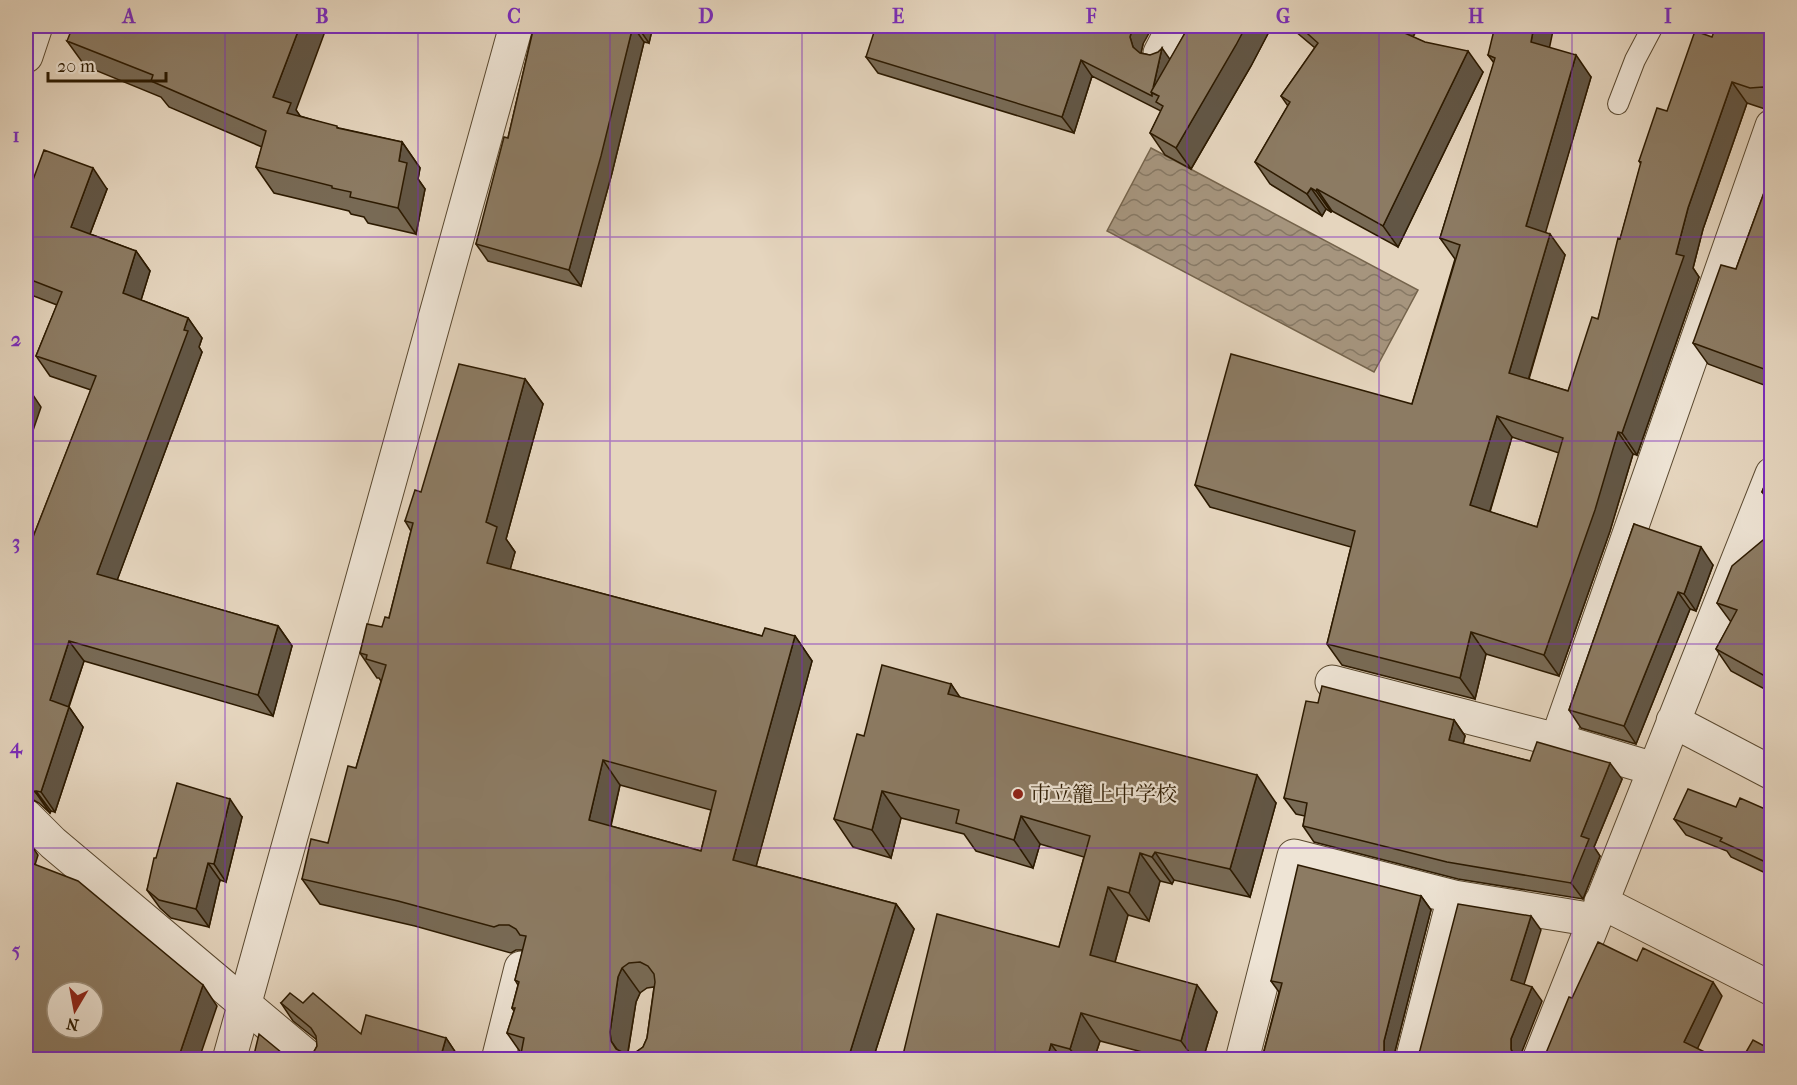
<svg xmlns="http://www.w3.org/2000/svg" width="1797" height="1085" font-family="'IM FELL French Canon','Noto Serif JP',serif">
	<defs>
		<pattern id="water-waves" width="16" height="10" patternUnits="userSpaceOnUse" patternTransform="scale(1.5)"><rect width="16" height="10" fill="#a6957e"/><path d="M0 5q4-4 8 0t8 0" fill="none" stroke="#877965"/></pattern>
	</defs>
	<rect width="100%" height="100%" fill="#e5d5be"/>
	<filter id="stains"><feTurbulence type="fractalNoise" baseFrequency=".00333" numOctaves="4"/><feColorMatrix values="0 0 0 0 .2 0 0 0 0 .09 0 0 0 0 .02 0 0 0 .5 -.17"/></filter>
	<radialGradient id="worn" r=".72"><stop offset=".6" stop-color="#630" stop-opacity="0"/><stop offset="1" stop-color="#630" stop-opacity=".3"/></radialGradient>
	<path fill="url(#water-waves)" stroke="#75644c" stroke-width="1.5" d="M1151,148L1418,290L1374,372L1107,231Z"/>
	<g fill="none" stroke-linecap="round" stroke-linejoin="round">
		<g stroke="#5a4930" stroke-width="22">
			<path id="service" d="M1618,104L1635,60L1653,26"/>
		</g>
		<g stroke="#5a4930" stroke-width="35">
			<path id="minor" d="M1160,53L1174,26
				M26,56L36,26
				M1332,682L1557,740L1654,769
				M1673,721L1772,773
				M1557,740L1772,126
				M26,816L53,843L311,1060
				M1601,902L1772,989
				M498,1060L521,968
				M1242,1060L1294,856L1454,897L1594,920
				M1412,1060L1454,897
				M1539,1060L1772,474"/>
		</g>
		<g stroke="#5a4930" stroke-width="35">
			<path id="tertiary" d="M229,1060L516,26"/>
		</g>
		<use href="#service" stroke="#eee4d5" stroke-width="20"/>
		<use href="#minor" stroke="#eee4d5" stroke-width="33"/>
		<use href="#tertiary" stroke="#eee4d5" stroke-width="33"/>
	</g>
	<path fill="#786a55" stroke="#2c1a01" stroke-width="1.5" fill-rule="evenodd" d="M534,26H653L649,43L644,42L612,173L581,286L488,261L476,244L508,138Z
		M1189,26H1272L1251,66L1191,169L1165,155L1150,133L1161,111L1092,76L1074,133L878,73L866,57L1143,44L1141,53L1170,60Z
		M1289,26H1419L1413,37L1483,72L1398,247L1332,211L1331,212L1326,209L1322,216L1270,184L1255,162L1288,106L1281,96L1315,48Z
		M1772,26V109H1765L1747,103L1703,229L1693,268L1699,277L1637,455L1633,454L1610,531L1559,676L1486,654L1475,699L1342,665L1327,644L1351,547L1210,507L1195,485L1412,404L1455,259L1440,238L1494,63L1488,55L1549,48L1591,77L1545,232L1565,255L1529,379L1568,391L1598,319L1641,164L1639,161L1712,37ZM1512,437L1559,453L1537,527L1490,512Z
		M67,41L296,110L300,116L339,128L402,142L420,168L418,179L425,189L416,234L368,223L364,217L351,214L349,211L274,193L256,167L262,147L169,107L161,97L85,66Z
		M1772,171V388L1708,364L1693,343L1736,269Z
		M107,189L90,234L136,251L150,271L141,300L188,318L202,338L199,347L202,352L117,580L278,626L292,646L273,716L84,661L69,707L83,727L55,812L51,811L50,813L39,803L30,798H26V555L91,390L50,376L36,356L57,305L26,293V199Z
		M525,379L543,404L506,539L515,552L510,569L762,636H795L812,661L756,866L896,904L914,929L873,1059H520L521,1053L507,1033L514,1011L512,1008L518,985L515,980L523,950H516L511,953L415,926L320,904L302,879L328,843L356,768L381,681L379,678H377L360,653L389,618L411,531L405,521L421,492ZM620,785L711,810L701,851L611,826ZM654,987L647,1038L643,1047L636,1052L628,1053L636,1002L640,993L647,988Z
		M1772,467V506L1762,492Z
		M1634,524L1713,565L1696,611L1690,609L1636,744L1581,728L1569,710Z
		M1772,528V693L1731,671L1716,649L1731,622L1717,603L1769,535Z
		M951,684L959,697L1276,803L1250,897L1174,880L1172,884L1160,881L1149,921L1128,915L1115,962L1217,1012L1203,1059H1169L1100,1041L1094,1059H902L1059,947L1084,857L1040,844L1033,868L976,851L964,834L901,818L891,858L853,847L834,819L864,736Z
		M1318,703L1454,720L1465,736L1463,744L1530,761L1622,779L1594,847L1600,856L1583,899L1458,879L1314,842L1303,826L1305,816L1296,814L1284,798Z
		M1736,807L1772,812V876L1731,857L1727,851L1686,835L1674,819Z
		M242,817L226,882L220,880L209,927L171,918L160,908L147,890L156,858Z
		M1421,896L1431,910L1394,1055V1059H1253L1263,1055L1279,992L1271,981Z
		M281,1003H303L361,1034L446,1038L458,1056L457,1059H306L312,1055L317,1046V1040L293,1021Z"/>
	<path fill="#625645" stroke="#2c1a01" stroke-width="1.5" d="M300,26H327L296,110L309,129L305,139L273,97Z
		M633,26L644,42L612,173L581,286L569,270Z
		M637,26H653L649,43Z
		M1133,26H1153L1143,44L1141,53L1145,64L1133,47L1130,37Z
		M1246,26H1272L1251,66L1191,169L1176,148Z
		M1392,26H1419L1406,49L1391,27Z
		M1534,26H1554L1546,64L1531,42Z
		M1162,48L1174,65L1159,96L1152,93Z
		M1468,51L1483,72L1398,247L1383,226Z
		M1576,55L1591,77L1541,248L1526,226Z
		M1081,60L1092,76L1074,133L1062,117Z
		M1732,82L1747,103L1703,229L1693,268L1699,277L1637,455L1622,433L1676,254L1688,208Z
		M402,142L420,168L418,179L425,189L416,234L398,208L399,161Z
		M93,168L107,189L85,247L71,227Z
		M1311,188L1326,209L1322,216L1307,194Z
		M1317,189L1332,211L1331,212L1316,191Z
		M1550,234L1565,255L1524,394L1509,373Z
		M136,251L150,271L137,313L123,293Z
		M188,318L202,338L199,347L202,352L112,594L97,574Z
		M525,379L543,404L506,539L515,552L505,588L487,563L486,522Z
		M27,386L41,407L26,451V391Z
		M1497,416L1512,437L1485,527L1470,505Z
		M1618,432L1633,454L1610,531L1559,676L1544,655Z
		M1701,547L1713,565L1696,611L1684,594Z
		M1678,592L1690,609L1636,744L1624,726Z
		M278,626L292,646L273,716L258,695Z
		M1471,632L1486,654L1475,699L1460,678Z
		M795,636L812,661L751,885L733,860Z
		M69,641L84,661L64,720L50,700Z
		M951,684L970,712L948,694Z
		M69,707L83,727L55,812L41,792Z
		M1454,720L1465,736L1460,756L1449,740Z
		M603,760L620,785L606,845L589,820Z
		M1610,763L1622,779L1594,847L1600,856L1583,899L1571,883L1581,836Z
		M1257,775L1276,803L1250,897L1230,869Z
		M36,791L51,811L50,813L36,793Z
		M882,791L901,818L891,858L872,830Z
		M230,799L242,817L226,882L214,864Z
		M1021,816L1040,844L1033,868L1014,840Z
		M26,837L38,855L31,878L26,869Z
		M1155,852L1174,880L1172,884L1152,857Z
		M1140,853L1160,881L1149,921L1129,893Z
		M208,863L220,880L209,927L196,909Z
		M1108,887L1128,915L1109,983L1090,955Z
		M1421,896L1431,910L1394,1055V1059H1389L1384,1051V1041Z
		M896,904L914,929L873,1059H848Z
		M1531,916L1541,930L1521,994L1511,980Z
		M622,968L640,993L636,1002L627,1057L624,1059L611,1041L610,1032L618,977Z
		M1713,982L1722,996L1694,1056L1684,1042Z
		M203,985L217,1006L199,1059H178Z
		M1197,985L1217,1012L1203,1059H1194L1181,1041Z
		M1532,987L1542,1001L1521,1054V1059H1516L1511,1049V1039Z
		M1081,1013L1100,1041L1094,1059H1078L1070,1049Z
		M446,1038L458,1056L457,1059H440Z
		M1051,1044L1062,1059H1047Z"/>
	<path fill="#8c7b63" stroke="#2c1a01" stroke-width="1.5" fill-rule="evenodd" d="M73,26H300L273,97L291,103L287,113L337,126V128L402,142L399,161L407,163L398,208L350,197L351,192L332,188V186L256,167L266,131L151,81L153,75L67,41Z
		M534,26H633L601,156L569,270L476,244L504,137L508,138Z
		M876,26H1133L1130,37L1133,47L1140,53L1150,55L1158,52L1162,48L1153,88L1151,92L1152,94V96L1081,60L1062,117L866,57Z
		M1189,26H1246L1236,45L1176,148L1150,133L1163,106L1156,102L1159,96L1151,92Z
		M1299,26H1392L1391,27L1425,42L1468,51L1383,226L1317,189L1316,191L1311,188L1307,194L1255,162L1290,102L1281,96L1318,43Z
		M1495,26H1534L1531,42L1576,55L1526,226L1550,234L1509,373L1568,391L1592,317L1598,319L1618,238L1620,239L1641,162L1639,161L1657,108L1667,111L1695,31L1712,37L1716,26H1772V93L1763,87L1750,88L1732,82L1688,208L1676,254L1684,256L1622,433L1618,432L1595,510L1544,655L1471,632L1460,678L1327,644L1355,531L1195,485L1231,354L1412,404L1460,245L1440,238L1495,58L1488,55ZM1497,416L1563,438L1537,527L1470,505Z
		M44,150L93,168L71,227L136,251L123,293L188,318L184,330L188,331L97,574L278,626L258,695L69,641L50,700L69,707L41,792L36,791V793L26,783V555L96,376L36,356L62,292L26,278V199Z
		M1772,171V372L1693,343L1721,265L1736,269Z
		M459,364L525,379L486,522L497,527L487,563L762,636L765,628L795,636L733,860L896,904L848,1059H520L524,1038L507,1033L515,1008H512L519,982L515,980L526,936L520,935L516,929L509,925H499L494,927L398,901L302,879L311,839L328,843L348,766L356,768L386,665L366,659L367,655L360,653L367,624L382,627L385,617L389,618L413,523L405,521L415,490L421,492ZM603,760L716,791L701,851L589,820ZM640,962L648,966L654,974L655,982L647,1038L643,1047L636,1052L626,1054L616,1049L611,1041L610,1032L618,977L622,968L629,963Z
		M1772,467V496L1762,492Z
		M1634,524L1701,547L1684,594L1678,592L1624,726L1569,710Z
		M1772,528V680L1716,649L1737,610L1717,603L1732,566L1769,535Z
		M882,665L951,684L948,694L1257,775L1230,869L1155,852L1152,857L1140,853L1129,893L1108,887L1090,955L1197,985L1181,1041L1081,1013L1070,1049L1051,1044L1047,1059H902L937,914L1059,947L1090,836L1021,816L1014,840L956,823L959,810L882,791L872,830L834,819L857,734L864,736Z
		M1322,686L1454,720L1449,740L1530,761L1537,742L1610,763L1581,836L1589,839L1571,883L1447,862L1303,826L1307,803L1284,798L1306,701L1318,703Z
		M177,783L230,799L214,864L208,863L196,909L159,900L147,890L154,858H156Z
		M1688,789L1736,807L1740,798L1772,812V865L1720,841L1722,838L1674,819Z
		M26,861L78,881L203,985L178,1059H161L158,1058V1059H26ZM57,992H93V1028H57Z
		M1298,865L1421,896L1384,1041V1051L1389,1059H1253L1254,1053L1263,1055L1282,983L1271,981Z
		M1458,904L1531,916L1511,980L1532,987L1511,1039V1049L1514,1057L1517,1059H1414L1416,1058L1420,1050Z
		M1598,942L1637,961L1643,948L1713,982L1684,1042L1719,1059H1542L1546,1053L1569,997L1572,998Z
		M290,993L303,1003L313,993L361,1034L366,1015L446,1038L440,1059H306L312,1055L317,1046L316,1036L311,1028L281,1003Z
		M259,1034L287,1057L293,1059H253Z
		M1772,1035V1059H1742L1753,1040L1766,1047Z"/>
	<path fill="none" stroke="#7b2cbf" stroke-width="1.5" stroke-opacity="0.55" d="M225,26V1060M418,26V1060M610,26V1060M802,26V1060M995,26V1060M1187,26V1060M1379,26V1060M1572,26V1060M26,237H1772M26,441H1772M26,644H1772M26,848H1772"/>
	<circle fill="#8f2418" stroke="#eee4d5" stroke-width="2" cx="1018" cy="794" r="6"/>
	<g text-anchor="middle" stroke-width="4.5" stroke-linejoin="round" paint-order="stroke">
		<g font-size="21" fill="#2c1a01" stroke="#eee4d5" text-anchor="start">
			<text x="1030" y="801">市立籠上中学校</text>
		</g>
	</g>
	<rect width="1797" height="1085" fill="none" stroke="#e5d5be" stroke-width="66"/>
	<g transform="translate(75 1010) rotate(190)"><circle r="28" fill="#eee4d5" stroke="#a09380" stroke-width="1.5"/>
	<path d="M0-4.5L10 22L0 15L-10 22Z" fill="#8f2418"/>
	<text y="-9" font-size="16" font-weight="bold" text-anchor="middle" fill="#2c1a01">N</text>
	</g>
	<path d="M48 72v9h118v-9" fill="none" stroke="#2c1a01" stroke-width="3"/>
	<text x="57" y="72" font-size="18" fill="#2c1a01" stroke="#eee4d5" stroke-width="4.5" paint-order="stroke">20 m</text>
	<rect x="33" y="33" width="1731" height="1019" fill="none" stroke="#7b2cbf" stroke-width="2"/>
	<g font-size="20" text-anchor="middle" font-weight="bold" fill="#7b2cbf">
		<text x="129" y="23">A</text>
		<text x="322" y="23">B</text>
		<text x="514" y="23">C</text>
		<text x="706" y="23">D</text>
		<text x="898" y="23">E</text>
		<text x="1091" y="23">F</text>
		<text x="1283" y="23">G</text>
		<text x="1476" y="23">H</text>
		<text x="1668" y="23">I</text>
		<text x="16" y="142">1</text>
		<text x="16" y="346">2</text>
		<text x="16" y="549">3</text>
		<text x="16" y="753">4</text>
		<text x="16" y="957">5</text>
	</g>
	<rect width="100%" height="100%" filter="url(#stains)"/>
	<rect width="100%" height="100%" fill="url(#worn)"/>
</svg>
